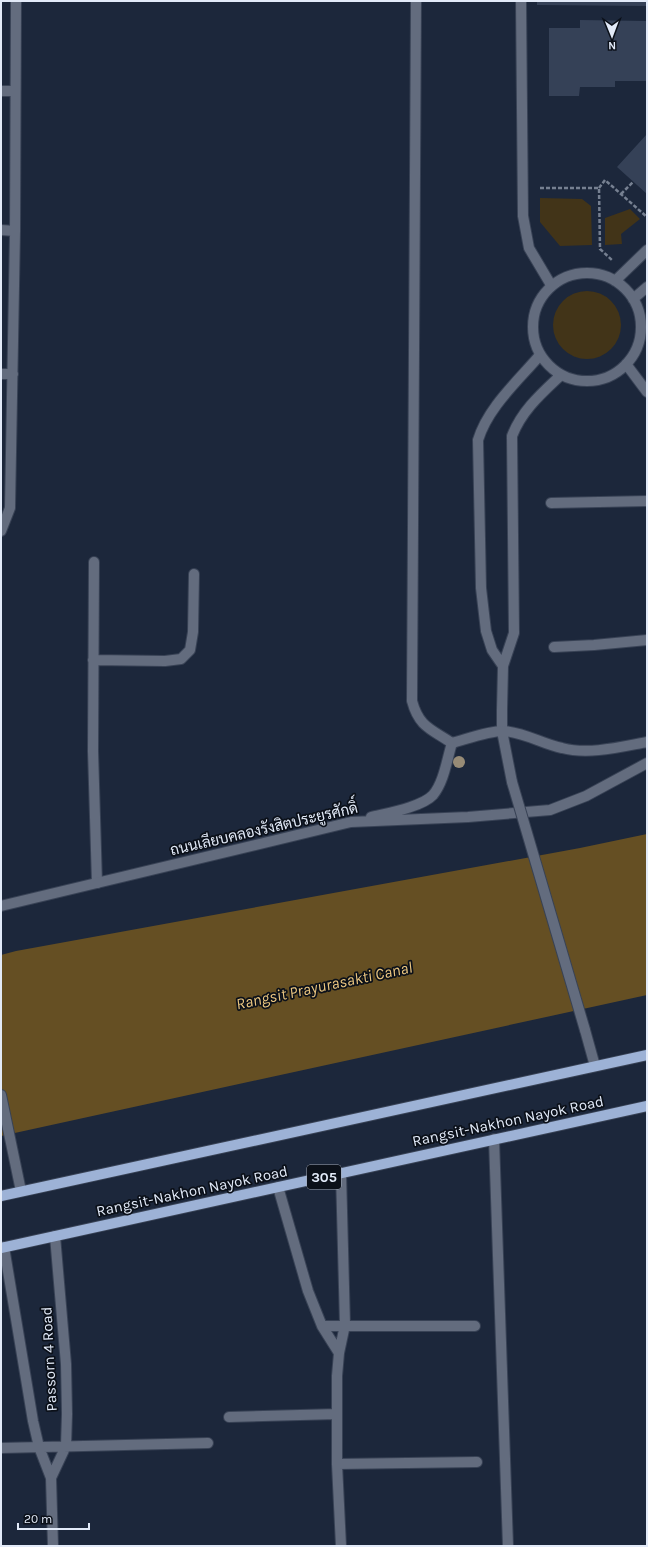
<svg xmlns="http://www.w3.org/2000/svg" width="648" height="1547" font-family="Karla,Sarabun,sans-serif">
	<rect width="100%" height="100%" fill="#1c273b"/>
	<path fill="#423418" d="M540,198L582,199L591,206L592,245L560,246L540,222Z
		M630,209L640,219L621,234L622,244L605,245V218Z
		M553 325a34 34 0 1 1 68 0a34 34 0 1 1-68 0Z"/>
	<path fill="#654f23" d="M647,834V995L1,1136V955L16,951L580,848Z"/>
	<path fill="#354157" d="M537,1H647V6L537,5Z
		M580,20L647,21V81H615V87H580L579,96H549V28H580Z
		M647,134V194L617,167Z"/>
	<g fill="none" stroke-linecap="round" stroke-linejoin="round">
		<g stroke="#384255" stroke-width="12">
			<path id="service" d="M94,562L93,751L97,883
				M93,660L165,661L181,659L190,650L193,632L194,574"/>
		</g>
		<g stroke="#384255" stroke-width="12">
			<path id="minor" d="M416,1L412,701C419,727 431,729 452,743
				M521,1L523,216L529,248L551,285
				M1,91H14
				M1,230L15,231
				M533 327a54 54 0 1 1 108 0a54 54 0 1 1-108 0Z
				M615,281L647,250
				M633,299L647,287
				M626,364L647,392
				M1,374H13
				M551,503L647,501
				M1,531L10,508L15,231L16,1
				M554,647L594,645L647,640
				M503,666L492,650L486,631L481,588L478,440C488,407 518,381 540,355
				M512,782L502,731V710L503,666L514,633L512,436C522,410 542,393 561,375
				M585,1030L595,1066
				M1,1095L21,1191
				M494,1139L508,1546
				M278,1187L308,1291L322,1326L339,1353
				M4,1247L33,1421L39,1447L51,1478L53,1546
				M322,1326H475
				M229,1417L337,1414
				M1,1448L208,1443
				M337,1464L477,1462
				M51,1478L66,1446L67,1414L66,1364L55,1236
				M341,1546L337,1464V1376L339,1353L345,1325L341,1173"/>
		</g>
		<g stroke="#384255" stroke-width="12">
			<path id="tertiary" d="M371,817C387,813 422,807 433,795C444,782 447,759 452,743C467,739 488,731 503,731C524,732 542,744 562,748C589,755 620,747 647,742
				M1,906L351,822L468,817L550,810L586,796L647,763"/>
		</g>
		<g stroke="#384255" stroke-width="12">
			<path id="primary" d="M1,1196L647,1055
				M1,1248L647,1106"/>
		</g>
		<path stroke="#768091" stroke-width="2.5" stroke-dasharray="4 2" stroke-linecap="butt" d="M540,188H599L600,249L612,260
			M599,188L605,180L647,217
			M621,194L633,182"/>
		<use href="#service" stroke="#636c7e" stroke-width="10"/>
		<use href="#minor" stroke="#636c7e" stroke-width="10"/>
		<use href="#tertiary" stroke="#636c7e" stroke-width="10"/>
		<use href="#primary" stroke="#9db2d6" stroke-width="10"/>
		<g stroke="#384255" stroke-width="12" stroke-linecap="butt">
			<path id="minor-bridge" d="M512,782L585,1030"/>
		</g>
		<use href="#minor-bridge" stroke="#636c7e" stroke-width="10"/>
	</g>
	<circle fill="#978b76" cx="459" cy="762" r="6"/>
	<g text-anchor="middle" stroke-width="3.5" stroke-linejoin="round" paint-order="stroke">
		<rect fill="#0b1019" stroke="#a2a9b5" stroke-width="1" x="307" y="1165" width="34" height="24" rx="3"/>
		<g font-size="14" font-weight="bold" fill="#e2eaf8">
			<text x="324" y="1182">305</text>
		</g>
		<g font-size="15" fill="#e2eaf8" stroke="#0b1019">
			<text transform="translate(264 829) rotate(-13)" y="5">ถนนเลียบคลองรังสิตประยูรศักดิ์</text>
			<text transform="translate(508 1121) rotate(-12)" y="5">Rangsit-Nakhon Nayok Road</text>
			<text transform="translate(192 1191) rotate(-12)" y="5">Rangsit-Nakhon Nayok Road</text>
			<text transform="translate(49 1359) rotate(-93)" y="5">Passorn 4 Road</text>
		</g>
		<g font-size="16" font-style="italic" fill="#ecc781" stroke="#0b1019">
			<text transform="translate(324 985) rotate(-12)" y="6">Rangsit Prayurasakti Canal</text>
		</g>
	</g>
	<rect width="648" height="1547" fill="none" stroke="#e2eaf8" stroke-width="4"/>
	<g transform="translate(612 36) rotate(179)" stroke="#0b1019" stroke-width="3" paint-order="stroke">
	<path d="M0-3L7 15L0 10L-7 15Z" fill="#e2eaf8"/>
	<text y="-6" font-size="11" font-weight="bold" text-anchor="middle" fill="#e2eaf8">N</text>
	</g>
	<path d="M18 1523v6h71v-6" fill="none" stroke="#e2eaf8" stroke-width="2"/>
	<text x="24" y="1523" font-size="12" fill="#e2eaf8" stroke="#0b1019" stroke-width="3" paint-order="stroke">20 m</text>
</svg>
